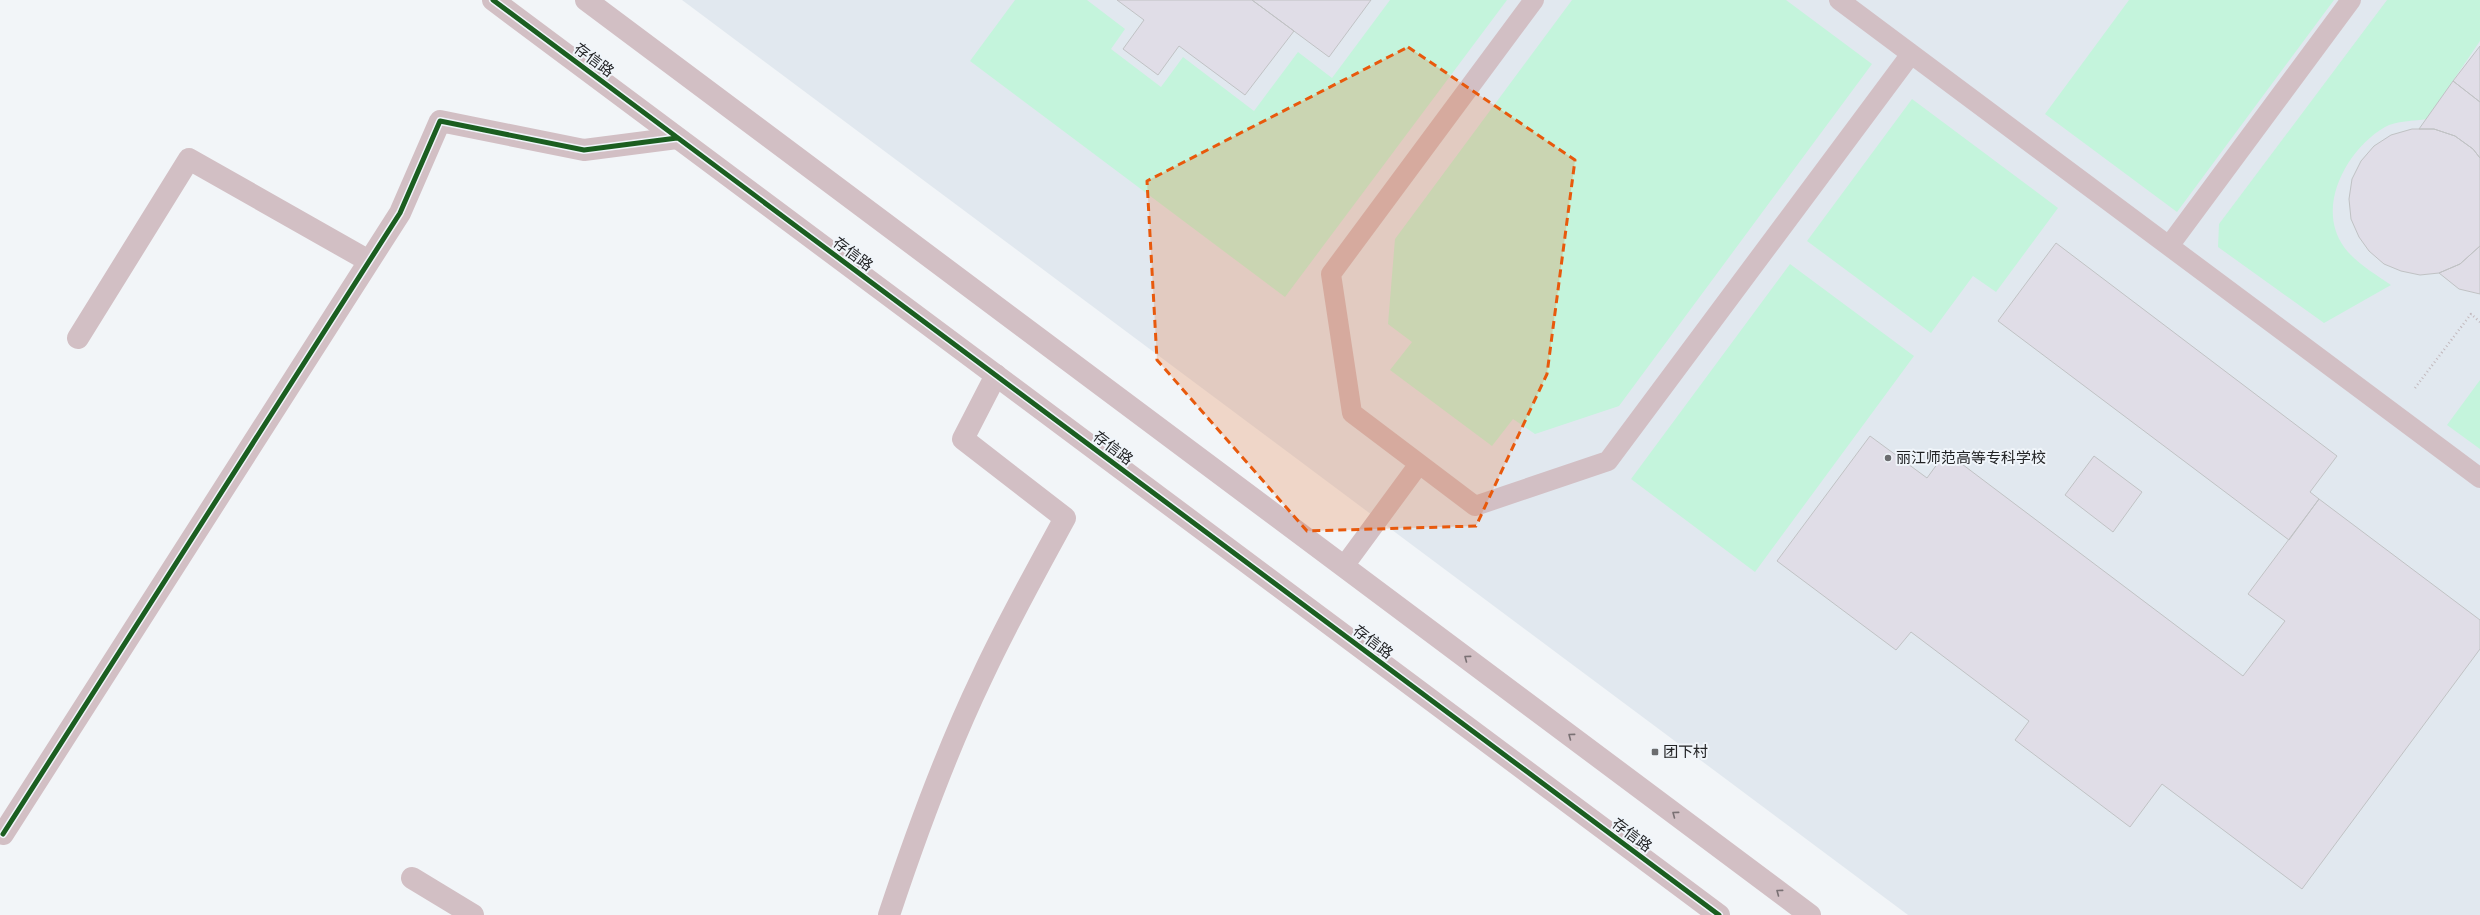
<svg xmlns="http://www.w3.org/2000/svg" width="2480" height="915" font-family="'PT Sans Narrow','Noto Sans SC',sans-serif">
	<rect width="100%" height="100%" fill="#f2f5f8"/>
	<path fill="#e1e8ef" d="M682,0H2480V915H1908Z"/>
	<path fill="#c4f4dc" d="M1015,0H1087L1125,29L1111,49L1161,87L1183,57L1254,111L1298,52L1332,78L1390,0H1507L1285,297L970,61Z
		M1572,0H1786L1872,64L1619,406L1535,434L1513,419L1492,446L1390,370L1412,342L1388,324L1395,239Z
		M2129,0H2334L2177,212L2045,114Z
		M2387,0H2480V41L2427,119C2415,121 2395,121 2385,127C2347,149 2315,207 2344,247C2356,263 2375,274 2391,285L2324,323L2218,247L2219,224Z
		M1912,99L2058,208L1996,292L1973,276L1931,333L1807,241Z
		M1790,264L1914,356L1755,572L1631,479Z
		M2480,380V449L2447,425Z"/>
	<path fill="#e0dde7" stroke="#c0c2c4" d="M1117,0H1252L1294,31L1245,95L1179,46L1158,75L1123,49L1144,20Z
		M1252,0H1371L1329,57Z
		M2480,46V102L2453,81Z
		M2453,81L2480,102V158L2473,149L2455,136L2434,129H2419Z
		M2412,129H2434L2455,136L2473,149L2480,158V246L2460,264L2439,273L2420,275L2401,271L2384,264L2369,251L2359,237L2351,219L2349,199L2352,179L2361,161L2374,146L2391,135Z
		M2056,243L2337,456L2310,492L2319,499L2289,540L1998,321Z
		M2480,246V294L2459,289L2439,273L2460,264Z
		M1870,436L1927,478L1946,452L2243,676L2285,621L2248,594L2319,499L2480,620V649L2302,889L2162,784L2130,827L2015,740L2029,721L1911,632L1896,650L1777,561Z
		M2094,456L2142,492L2113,532L2065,495Z"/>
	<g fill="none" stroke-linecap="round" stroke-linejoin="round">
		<path stroke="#c2b8bc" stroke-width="2.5" stroke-dasharray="1 3" stroke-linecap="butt" d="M2415,388L2471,314L2480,322"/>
		<path stroke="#d2bfc4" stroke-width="20" d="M1534,0L1331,274L1352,413L1475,506L1608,461L1911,54
			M1839,0L2480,478
			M2169,246L2351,0
			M1344,566L1419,464"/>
		<path stroke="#d2bfc4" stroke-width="22" d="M78,338L189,159L369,261
			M3,834L400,213L440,121L584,150L677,138
			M412,878L473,915
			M889,915C916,834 945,754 982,677C1007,623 1036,571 1065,518L963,439L996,375"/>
		<path stroke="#d2bfc4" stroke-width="22" d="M493,0L1719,915
			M586,0L1810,915"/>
		<g stroke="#f0f5fa" stroke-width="8">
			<path id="cycleway" d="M493,0L1719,915
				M3,834L400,213L440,121L584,150L677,138"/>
		</g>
		<use href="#cycleway" stroke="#1b5e20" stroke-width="5"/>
	</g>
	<defs><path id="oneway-chevron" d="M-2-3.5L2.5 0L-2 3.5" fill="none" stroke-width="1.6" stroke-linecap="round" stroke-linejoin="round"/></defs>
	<g stroke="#7a7174">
		<use href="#oneway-chevron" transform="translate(1467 658) rotate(-143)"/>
		<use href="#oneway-chevron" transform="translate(1571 736) rotate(-143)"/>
		<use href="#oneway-chevron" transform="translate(1675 814) rotate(-143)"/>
		<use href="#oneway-chevron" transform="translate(1779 892) rotate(-143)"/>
	</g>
	<path fill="#e8590c" fill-opacity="0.2" stroke="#e8590c" stroke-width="3" stroke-dasharray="8 5" stroke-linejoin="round" d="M1408,47L1575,160L1547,374L1476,526L1307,531L1157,360L1147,181Z"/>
	<g fill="#6b6c6f" stroke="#f0f5fa" stroke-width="1.5">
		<circle cx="1888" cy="458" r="4"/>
		<rect x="1651" y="748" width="8" height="8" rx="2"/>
	</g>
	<g text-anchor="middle" stroke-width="4" stroke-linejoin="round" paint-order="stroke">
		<g font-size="15" fill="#222325" stroke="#f0f5fa">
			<text transform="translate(594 60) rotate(37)" y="5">存信路</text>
			<text transform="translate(853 254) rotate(37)" y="5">存信路</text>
			<text transform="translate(1113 448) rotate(37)" y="5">存信路</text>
			<text transform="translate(1373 642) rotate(37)" y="5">存信路</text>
			<text transform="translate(1632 835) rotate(37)" y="5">存信路</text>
		</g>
		<g font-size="15" fill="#222325" stroke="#f0f5fa" text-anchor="start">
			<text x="1896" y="463">丽江师范高等专科学校</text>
			<text x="1663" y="757">团下村</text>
		</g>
	</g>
</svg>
